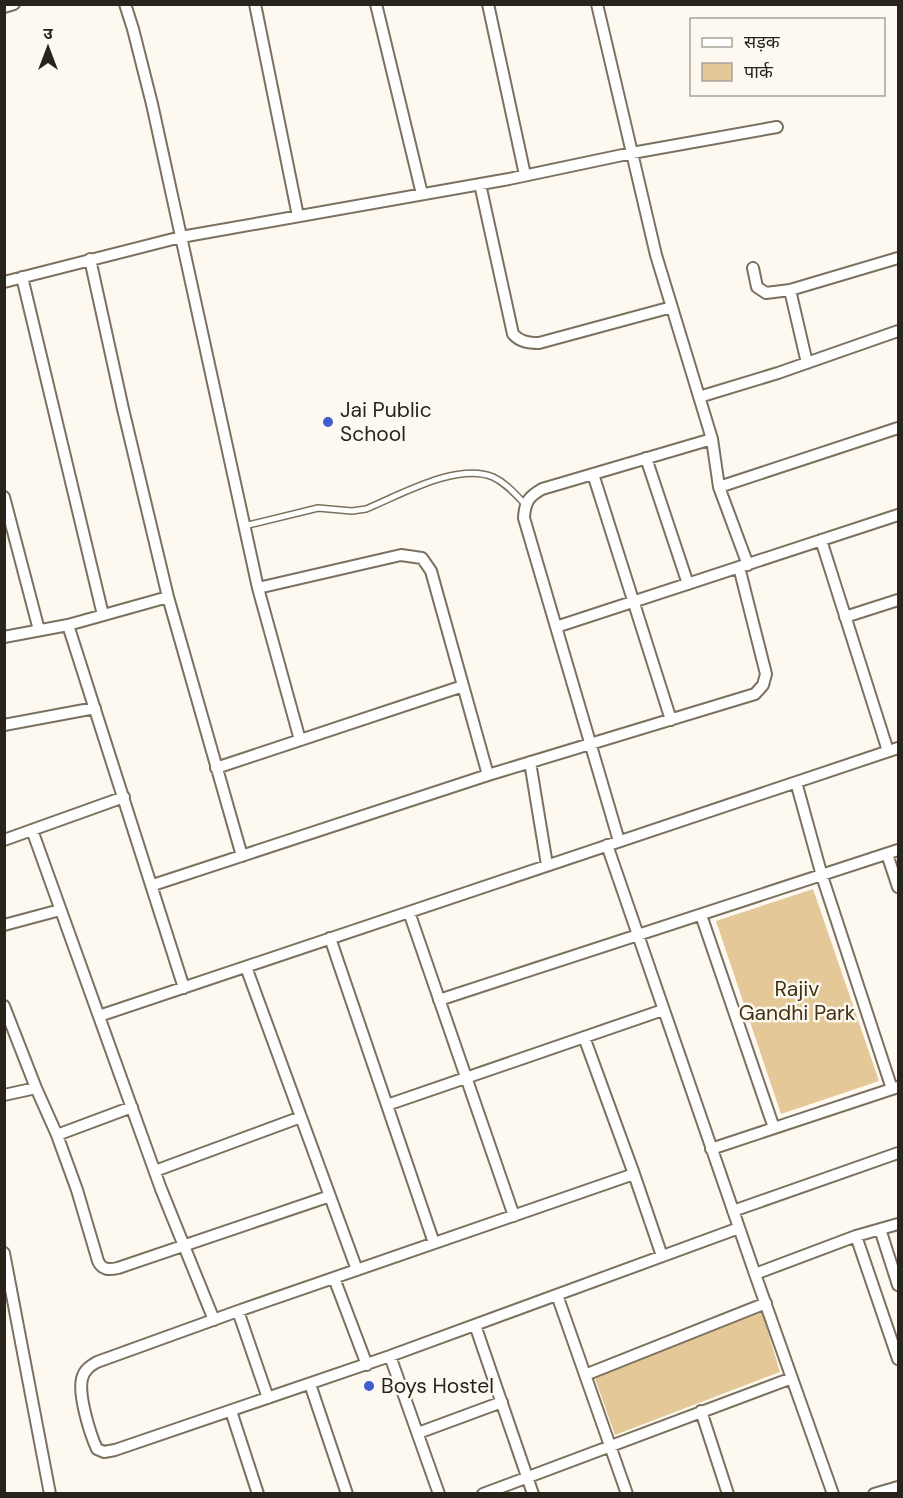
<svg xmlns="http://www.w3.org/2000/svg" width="903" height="1498" font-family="'DM Sans','Noto Sans Devanagari',sans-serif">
	<rect width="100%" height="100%" fill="#fdf8f0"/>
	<path fill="#e5c897" d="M813,889L879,1081L781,1114L716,921Z
		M762,1312L780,1372L615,1435L594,1376Z"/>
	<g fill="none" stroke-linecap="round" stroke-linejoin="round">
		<g stroke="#7b715f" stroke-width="8">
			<path id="lane" d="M244,526L318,508L352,511L366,509C400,495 457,462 493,477C506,483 515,494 525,504"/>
		</g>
		<g stroke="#7b715f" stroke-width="14">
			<path id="street" d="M125,4L133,29L152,104L258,588L300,740
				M255,4L298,216
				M376,4L422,194
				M488,4L525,175
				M597,4L656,255L712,439L719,487L748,565
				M4,7L14,4
				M480,184L513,334C520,342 529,343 539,343L672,307
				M90,259L123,409L168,597L242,856
				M753,268L757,287L766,293L790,290L898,258
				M22,277L103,615
				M4,282L181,237L509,179L632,153L777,127
				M790,290L807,363
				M699,397L778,373L898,331
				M646,458L688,584
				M593,474L671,720
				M719,487L898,428
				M4,497L39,630
				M821,540L888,751
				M258,588L401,555L422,558L431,571L488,775
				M845,617L898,600
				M68,625L184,988
				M556,627L898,515
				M4,637L68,625L168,597
				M4,725L95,708
				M530,762L547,865
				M216,768L463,686
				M796,782L822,876L892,1089
				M32,830L161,1189L214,1320
				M4,840L124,797
				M619,841L524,518C525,502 528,497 542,489L712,439
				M607,845L755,1274L856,1236L898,1224
				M887,854L898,887
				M153,885L488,775L755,694L763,685L766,674L739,567
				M409,912L514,1216
				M701,915L774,1128
				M4,925L60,910
				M330,938L434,1243
				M246,967L357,1270
				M439,1000L898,850
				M4,1006L36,1088L57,1135L77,1190L98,1261C102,1270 109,1270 118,1268L330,1196
				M99,1016L898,748
				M584,1037L634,1174L662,1256
				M4,1095L36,1088
				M387,1105L663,1010
				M57,1135L132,1107
				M711,1149L898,1087
				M155,1171L301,1117
				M634,1174L238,1311L97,1362C90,1366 84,1370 82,1379C78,1395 90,1434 97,1449L104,1452L115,1450L390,1356L739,1228
				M733,1211L898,1153
				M880,1229L898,1285
				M856,1236L898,1359
				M4,1253L50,1494
				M755,1274L833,1494
				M334,1278L367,1365
				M557,1295L627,1494
				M238,1311L268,1398
				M475,1325L533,1494
				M390,1356L439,1494
				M585,1375L766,1303
				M310,1384L347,1494
				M231,1411L258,1494
				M701,1411L728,1494
				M418,1433L502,1402
				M483,1494L792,1378
				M874,1494L898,1487"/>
		</g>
		<use href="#lane" stroke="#fff" stroke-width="5"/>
		<use href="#street" stroke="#fff" stroke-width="10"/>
	</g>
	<g fill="#3e5dcf" stroke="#fdf8f0" stroke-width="2">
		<circle cx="328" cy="422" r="6"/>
		<circle cx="369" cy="1386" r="6"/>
	</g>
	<g text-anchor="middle" stroke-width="5" stroke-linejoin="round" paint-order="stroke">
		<g font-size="21" fill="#28241c" stroke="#fdf8f0" text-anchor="start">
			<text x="340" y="417">Jai Public<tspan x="340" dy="24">School</tspan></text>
			<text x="381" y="1393">Boys Hostel</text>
		</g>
		<g font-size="21" fill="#413112" stroke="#fdf8f0">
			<text x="797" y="996">Rajiv<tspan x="797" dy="24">Gandhi Park</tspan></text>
		</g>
	</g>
	<rect width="903" height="1498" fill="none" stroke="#28241c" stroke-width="12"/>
	<rect x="690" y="18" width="195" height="78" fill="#fdf8f0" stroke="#a8a39b" stroke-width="1.5"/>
	<rect x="702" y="38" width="30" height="9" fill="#ffffff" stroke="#a8a39b" stroke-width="1.5"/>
	<text x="744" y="48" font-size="18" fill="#28241c">सड़क</text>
	<rect x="702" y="63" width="30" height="18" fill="#e5c897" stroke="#a8a39b" stroke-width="1.5"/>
	<text x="744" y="78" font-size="18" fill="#28241c">पार्क</text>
	<g transform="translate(48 48)" stroke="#fdf8f0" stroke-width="4.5" paint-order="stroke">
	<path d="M0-4.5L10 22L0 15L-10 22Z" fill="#28241c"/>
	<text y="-9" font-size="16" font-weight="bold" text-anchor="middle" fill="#28241c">उ</text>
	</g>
</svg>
